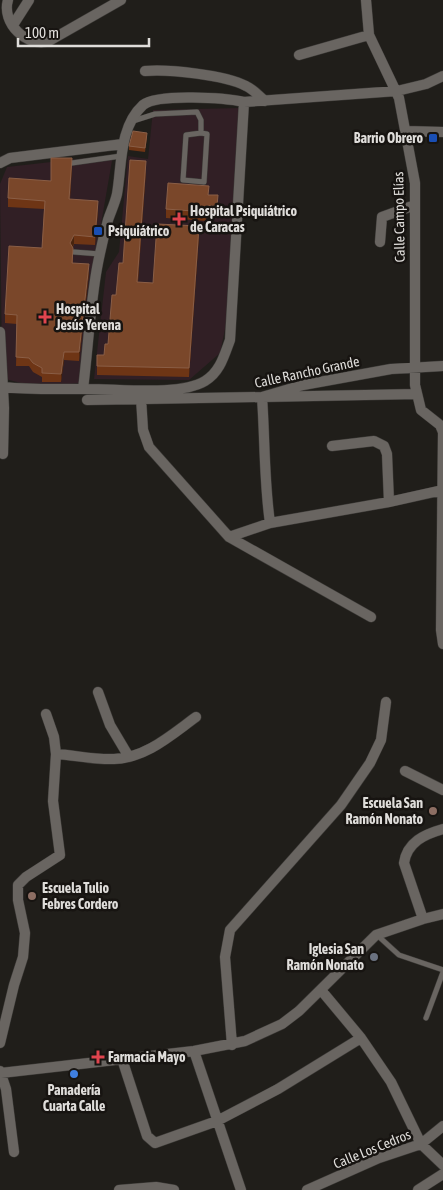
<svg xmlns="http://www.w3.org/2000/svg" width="443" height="1190" font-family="'Asap Condensed',sans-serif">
	<rect width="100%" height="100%" fill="#201e1a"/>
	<path fill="#311f25" d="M241,108L230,306L220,353L189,380L94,379L106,272L119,252L128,156L148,159L153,110Z
		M113,155L97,247L79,383L39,388L2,378L0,184L7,167Z"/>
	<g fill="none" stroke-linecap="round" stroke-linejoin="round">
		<g stroke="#3d3b38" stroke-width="6">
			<path id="service" d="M133,121L155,114L197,112L201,120V133
				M201,133L207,134L204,182L183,180L186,135Z
				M65,164L121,156
				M74,252L100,254
				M377,935L399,955L443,970
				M426,1018L443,972"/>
		</g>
		<g stroke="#3d3b38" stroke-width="11">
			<path id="minor" d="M8,0C1,23 27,48 49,41L121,0
				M366,0L369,35L399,98L415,183V385L421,410L440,425L443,432
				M13,25L29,0
				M299,55L369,35
				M145,71C169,69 225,75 246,86C253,89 259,96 265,101
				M406,131L443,132
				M0,163L10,158L123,144
				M380,242L382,217L415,205
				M0,332L4,408L3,454
				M3,387C32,390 54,389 83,389C115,388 178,397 205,381C220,372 224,356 230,340L244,102
				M83,389C88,349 90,307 97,268C100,252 104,235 108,220C111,211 115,203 117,194C122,165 119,127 143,105C158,93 226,98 244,102L397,91L426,84L443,76
				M141,398L143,430L149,447L229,537L371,617
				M87,400L262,397L303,385L391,369L443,366
				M443,433L441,630L443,644
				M332,446L374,441L384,446L387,454L389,502
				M270,523C264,481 265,439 262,397L417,394
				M229,537L270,523L389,502L443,490
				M98,692L110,725L129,757
				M56,754C74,755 95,760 114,759C146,758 171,735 196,717
				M405,771L443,790
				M423,919L404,863C407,842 425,834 443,829
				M321,990L361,1038L391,1082L421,1144L443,1165
				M0,1043L14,985L23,957L25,933L18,900V885L26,877L60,855L53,801L56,754L54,737L46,714
				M232,1045L225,957L230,930L341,805L370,763L381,740L386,702
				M194,1051L241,1190
				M122,1059L147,1136L155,1143L217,1121L278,1089L361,1038
				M0,1071L6,1089L14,1152
				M1,1073L194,1051L245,1041L282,1024L299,1011L376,935L423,919L443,914
				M119,1190L156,1187L174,1190
				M307,1190L379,1158L421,1144L443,1126
				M418,1190L443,1174"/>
		</g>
		<use href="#service" stroke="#696561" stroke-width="5"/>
		<use href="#minor" stroke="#696561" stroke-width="10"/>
	</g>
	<path fill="#6e3515" d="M147,137L145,152L129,150V146Z
		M72,167L70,199L98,210L95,245L74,244L73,247V264L89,273L79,361L64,360L61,382H42V377L33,372L29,366H16L17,324L5,323V314L42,248L44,209L8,207V198L51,181Z
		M146,170L138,282L153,283L199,235L189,377L97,375V366L104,355L108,344L116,295L123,263Z
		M209,195L218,204L217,215L207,214L206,221L166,218V209Z"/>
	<path fill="#49240e" d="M72,158V167L69,208V199Z
		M146,161V170L137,291V282Z
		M98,201V210L95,245V237Z
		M199,226V235L189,377V368Z
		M74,235V244L70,251V243Z
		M89,264V273L79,361V352Z
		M64,352V360L61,382V374Z"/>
	<path fill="#7a472a" stroke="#8a5e46" d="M133,131L147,133L145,148L129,146Z
		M51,158H72L69,199L98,201L95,237L74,235L70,243L73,248L72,263L89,264L79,352H64L61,374L42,373V368L33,363L29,358L16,357L17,315L5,314L9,246L42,248L45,201L8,198L9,178L51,181Z
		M130,160L146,161L137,282L153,283L157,224L199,226L189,368L97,366V355H104L105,344H108L112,295H116L119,263H123Z
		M168,183L209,186L208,195H218L217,206H207L206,212L166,209Z"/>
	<g fill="#1a4fb4" stroke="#171411" stroke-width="2">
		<rect x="428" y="133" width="10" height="10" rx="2.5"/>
		<rect x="93" y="226" width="10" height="10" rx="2.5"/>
	</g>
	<g fill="#e0444e" stroke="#171411" stroke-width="2">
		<path d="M176.5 211.5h5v5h5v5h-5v5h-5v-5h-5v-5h5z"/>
		<path d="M42.5 309.5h5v5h5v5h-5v5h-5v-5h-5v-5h5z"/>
		<path d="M95.5 1049.5h5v5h5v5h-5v5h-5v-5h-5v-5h5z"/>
	</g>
	<g fill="#8d6e63" stroke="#171411" stroke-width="2">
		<circle cx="433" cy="811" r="5"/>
		<circle cx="32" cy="896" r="5"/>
	</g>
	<circle fill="#6b7280" stroke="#171411" stroke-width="2" cx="374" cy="957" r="5"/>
	<circle fill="#3f7fe0" stroke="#171411" stroke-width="2" cx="74" cy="1074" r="5"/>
	<g text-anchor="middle" stroke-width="5" stroke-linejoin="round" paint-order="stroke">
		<g font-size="14" font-weight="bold" fill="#dfddda" stroke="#171411" text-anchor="start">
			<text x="423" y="143" text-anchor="end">Barrio Obrero</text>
			<text x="190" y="216">Hospital Psiquiátrico<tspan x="190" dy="16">de Caracas</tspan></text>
			<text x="108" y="236">Psiquiátrico</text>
			<text x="56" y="314">Hospital<tspan x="56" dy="16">Jesús Yerena</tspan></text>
			<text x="423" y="808" text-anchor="end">Escuela San<tspan x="423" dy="16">Ramón Nonato</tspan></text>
			<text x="42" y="893">Escuela Tulio<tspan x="42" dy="16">Febres Cordero</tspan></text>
			<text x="364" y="954" text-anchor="end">Iglesia San<tspan x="364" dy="16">Ramón Nonato</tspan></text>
			<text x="108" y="1062">Farmacia Mayo</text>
			<text x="74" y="1095" text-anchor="middle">Panadería<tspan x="74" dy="16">Cuarta Calle</tspan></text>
		</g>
		<g font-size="14" fill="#dfddda" stroke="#171411">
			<text transform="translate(399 217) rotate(-91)" y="5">Calle Campo Elías</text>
			<text transform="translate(307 372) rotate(-12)" y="5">Calle Rancho Grande</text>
			<text transform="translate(372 1149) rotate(-22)" y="5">Calle Los Cedros</text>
		</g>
	</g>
	<path d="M18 38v8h131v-8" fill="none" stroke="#dfddda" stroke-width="2.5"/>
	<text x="25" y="38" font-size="15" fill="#dfddda" stroke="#171411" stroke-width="4" paint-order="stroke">100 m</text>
</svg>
